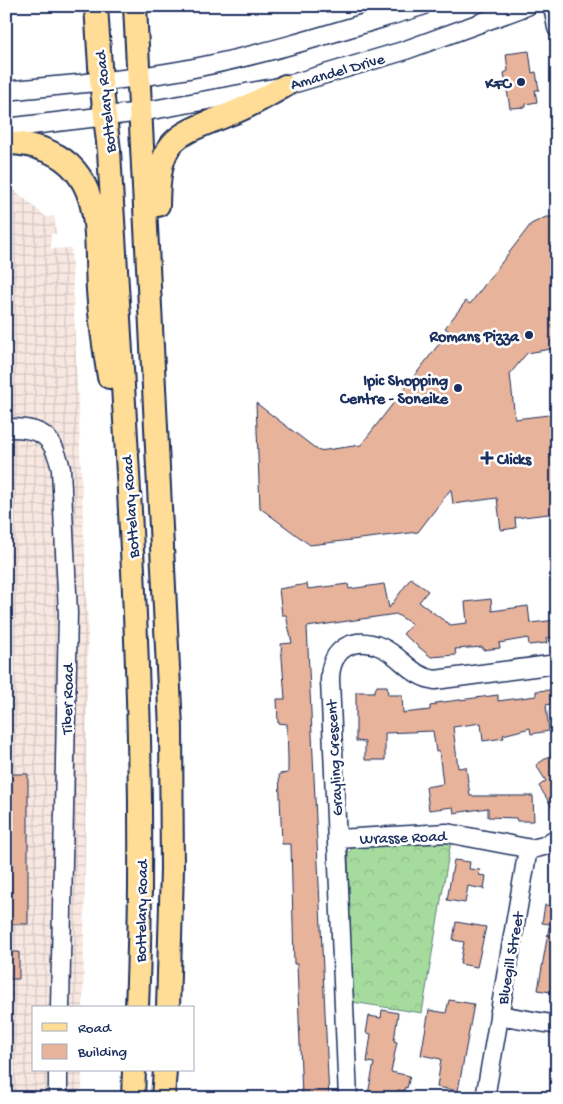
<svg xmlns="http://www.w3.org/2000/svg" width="563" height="1104" font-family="'Gochi Hand',sans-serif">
	<defs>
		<pattern id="industrial-grid" width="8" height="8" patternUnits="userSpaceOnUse" patternTransform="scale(1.25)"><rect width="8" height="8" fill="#f8e8e1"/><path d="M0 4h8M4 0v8" fill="none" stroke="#d4c7c3"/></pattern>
		<pattern id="forest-crowns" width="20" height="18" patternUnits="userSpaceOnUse" patternTransform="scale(1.25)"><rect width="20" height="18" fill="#a6db9e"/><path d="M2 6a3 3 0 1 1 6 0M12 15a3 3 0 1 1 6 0" fill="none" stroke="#8ebc8a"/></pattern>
	</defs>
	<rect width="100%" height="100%" fill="#fff"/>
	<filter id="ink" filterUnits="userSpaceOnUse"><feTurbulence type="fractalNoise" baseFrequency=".02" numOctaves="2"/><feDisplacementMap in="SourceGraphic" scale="10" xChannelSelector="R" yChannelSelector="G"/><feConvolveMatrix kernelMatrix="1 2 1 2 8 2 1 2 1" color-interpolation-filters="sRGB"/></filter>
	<g filter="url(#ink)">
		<path fill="url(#industrial-grid)" d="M6,183L46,217L54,216L56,234H51V249L71,248L88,627L83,1008H34V1070H82V1098H6Z"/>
		<path fill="url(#forest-crowns)" stroke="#60857e" d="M451,841L422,1013L352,1002L348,853L354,846Z"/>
		<path fill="#e7b39a" stroke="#1b2f5e" d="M529,51L532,73L536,72L539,90H535L537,102L526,104V107L510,108L504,73L508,71L506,54Z
			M546,217H557V348L527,353L510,374L515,419L557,414V513L515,518L516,528L501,530L497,498L453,504L451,489L418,532L310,545L260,508L256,403L319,451L361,445L449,331L445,328L466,301L470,304L531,224Z
			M411,578L428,591L419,602L450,625L467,623L465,602L491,599L492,611L528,606L530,623L557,620V637L546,638L547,643L529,645L528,638L499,643L500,648L483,650V647L455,649L456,655L431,657L403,634L412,624L396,614L307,627L329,1098H302L297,964H294L291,844H282L279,774L288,773V759L287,724L278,723L277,699H285L281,644L292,643L286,615H282L279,589L307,584L308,589L348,584L349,589L384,584L389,608Z
			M377,686H387L388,695H402L403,713L430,710V706L436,705V703L498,695V701L536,696V691L550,690L551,704L546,705L549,731L531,734L530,728L503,735L504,738L483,741L481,723L453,727L458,768L466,767L470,796H533L534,821H517L516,818L488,817V808L454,813L453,807L429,810L426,787L443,784L439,751L436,752L433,731L385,733V760H365V742L356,741V692H374Z
			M557,751V815L539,786L546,781L536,765Z
			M6,774H28V924H6Z
			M454,860L470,862L469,869L480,870L479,875L486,876L484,889L468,886L465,903L447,900Z
			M545,905L557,907V925L542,923Z
			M456,922L486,927L477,967L460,964L464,942L453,940Z
			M549,927L557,928V993L538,990Z
			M6,952H19V979H6Z
			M449,1000L474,1004L458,1091L437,1087L441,1059L421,1055L429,1010L446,1013Z
			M382,1010L398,1013L394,1041L397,1042L391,1072L410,1076L407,1088L405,1087L404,1091L398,1090L396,1098L368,1094L374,1063L367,1062L371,1034L366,1033L369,1016L381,1018Z"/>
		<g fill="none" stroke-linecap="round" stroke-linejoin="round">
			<g stroke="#1b2f5e" stroke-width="21">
				<path id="minor" d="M553,6L557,28
					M6,91C70,84 136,80 199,67C275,52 348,28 422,6
					M6,128L141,112L285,86L403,51L527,6
					M6,428C41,427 53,435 61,469L68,613L60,1008
					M337,839L447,833L532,849L544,846L557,838
					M499,1015L557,1025
					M58,1098V1070
					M348,1098L330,680C330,648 354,635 383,648C402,657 412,677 435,680L557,664
					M485,1098L528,849"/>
			</g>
			<g stroke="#1b2f5e" stroke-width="26">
				<path id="major" d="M96,6L101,81L109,151C125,436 149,722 137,1008
					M135,6L171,728L172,869L168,1008
					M6,143C21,143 37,146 50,152C104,176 95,240 98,290C100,319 104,347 109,377
					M158,205C159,137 174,136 230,114C249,107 267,96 285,86
					M133,1098L134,1070
					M163,1098L165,1070"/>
			</g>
			<use href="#minor" stroke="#fff" stroke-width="18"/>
			<use href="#major" stroke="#ffdd96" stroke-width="22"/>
		</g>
	</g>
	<g fill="#1b2f5e" stroke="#fff" stroke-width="2">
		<circle cx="521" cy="82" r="5"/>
		<circle cx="529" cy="335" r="5"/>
		<circle cx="458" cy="388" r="5"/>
		<path d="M484.5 450.5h5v5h5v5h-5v5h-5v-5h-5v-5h5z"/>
	</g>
	<g text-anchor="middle" stroke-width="5" stroke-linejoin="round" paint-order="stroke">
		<g font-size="16" fill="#1b2f5e" stroke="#fff">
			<text transform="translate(337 70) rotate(-16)" y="6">Amandel Drive</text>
			<text transform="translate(104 102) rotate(-96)" y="6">Bottelary Road</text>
			<text transform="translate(129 507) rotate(-94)" y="6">Bottelary Road</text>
			<text transform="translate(66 699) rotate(-89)" y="6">Tiber Road</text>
			<text transform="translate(333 758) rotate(-93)" y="6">Grayling Crescent</text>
			<text transform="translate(403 836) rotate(-2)" y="6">Wrasse Road</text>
			<text transform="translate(140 911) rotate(-89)" y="6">Bottelary Road</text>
			<text transform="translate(509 958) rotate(-80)" y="6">Bluegill Street</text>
		</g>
		<g font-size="16" font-weight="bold" fill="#1b2f5e" stroke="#fff" text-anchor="end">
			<text x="511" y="88">KFC</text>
			<text x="519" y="341">Romans Pizza</text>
			<text x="448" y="385">Ipic Shopping<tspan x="448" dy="18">Centre - Soneike</tspan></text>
			<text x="497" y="464" text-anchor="start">Clicks</text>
		</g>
	</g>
	<rect width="563" height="1104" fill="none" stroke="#fff" stroke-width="25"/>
	<rect x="12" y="12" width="538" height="1079" fill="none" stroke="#1b2f5e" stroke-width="2" filter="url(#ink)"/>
	<rect x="32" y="1006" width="162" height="65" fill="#ffffff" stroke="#a4acbf"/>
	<rect x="42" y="1023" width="25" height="8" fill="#ffdd96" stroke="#a4acbf"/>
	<text x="78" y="1032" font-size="15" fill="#1b2f5e">Road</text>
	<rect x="42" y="1044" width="25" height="15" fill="#e7b39a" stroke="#a4acbf"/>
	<text x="78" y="1056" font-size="15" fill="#1b2f5e">Building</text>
</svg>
